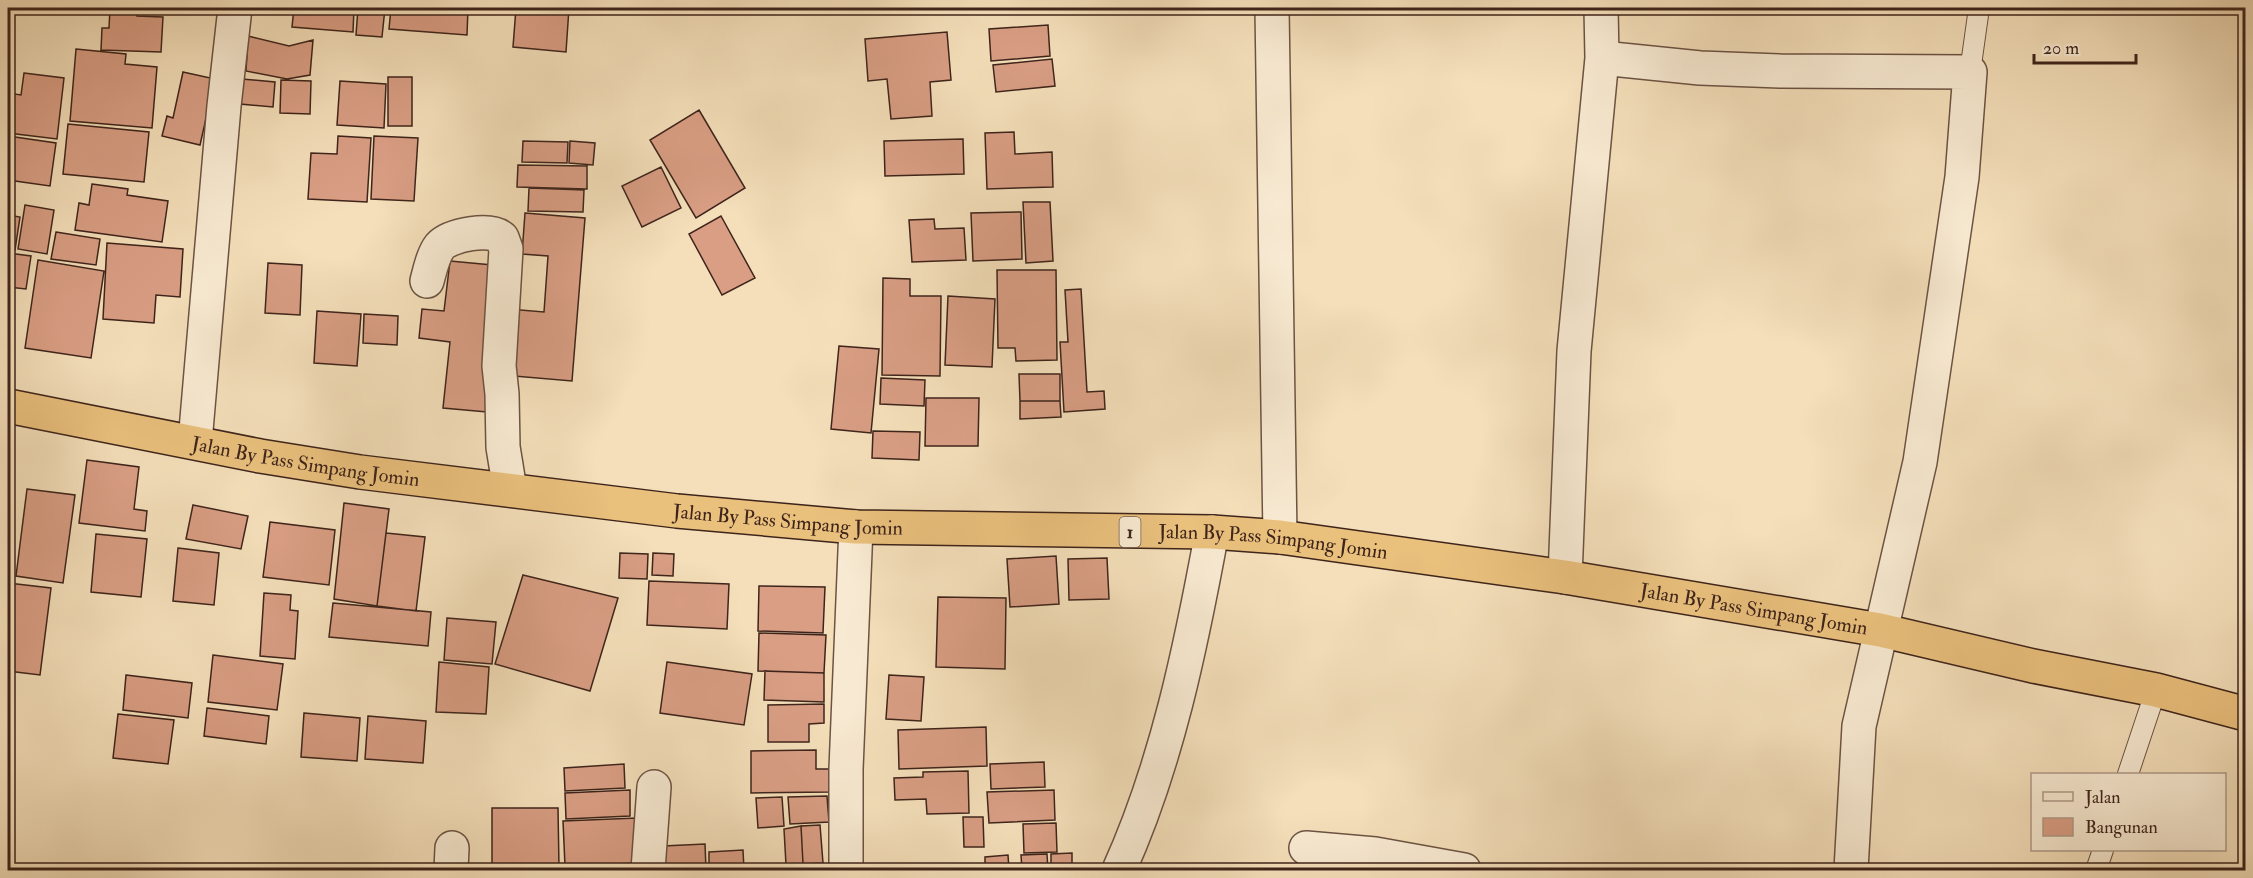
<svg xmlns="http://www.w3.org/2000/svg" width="2253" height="878" font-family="'IM FELL Double Pica',serif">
	<rect width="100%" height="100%" fill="#f4dfba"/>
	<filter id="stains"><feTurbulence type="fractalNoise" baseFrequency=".00333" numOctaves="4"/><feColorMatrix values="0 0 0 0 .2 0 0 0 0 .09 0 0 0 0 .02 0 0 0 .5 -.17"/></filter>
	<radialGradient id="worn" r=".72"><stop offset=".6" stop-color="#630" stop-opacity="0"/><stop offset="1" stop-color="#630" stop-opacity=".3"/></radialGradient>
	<path fill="#d99e84" stroke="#3e241b" stroke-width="1.5" d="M110,8H138L137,16L163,17L161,52L101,50L102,28H109Z
		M294,8H354L353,32L292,27Z
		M358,8H385L382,37L356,35Z
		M391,8H468L467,35L389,29Z
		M516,8H569L566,52L513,47Z
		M1048,25L1050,56L991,61L989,29Z
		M947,32L951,80L930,82L932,116L891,119L887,79L868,81L865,39Z
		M248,36L289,46L313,40L310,75L287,79L246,71Z
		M76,49L126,54L125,64L157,67L152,128L70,121Z
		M1052,59L1055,86L996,92L993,65Z
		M183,72L215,79L200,145L162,136L167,116L173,118Z
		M24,73L64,78L57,139L8,133V93L21,95Z
		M388,77H412V126H388Z
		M242,79L275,82L273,107L240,104Z
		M281,80L311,81L310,114L280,113Z
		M340,81L386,84L384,128L337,125Z
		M699,110L745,188L696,218L650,140Z
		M68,124L149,132L144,182L63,174Z
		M1014,132L1015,154L1052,152L1053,187L987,189L985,133Z
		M8,136L56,143L50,186L8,180Z
		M338,136L371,138L367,202L308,199L311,153L337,154Z
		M374,136L418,138L414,201L371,199Z
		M963,139L964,174L885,176L884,141Z
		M523,141L568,142L567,163L522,162Z
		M570,141L595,143L593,165L569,163Z
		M518,165L587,166V189L517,187Z
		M661,167L681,208L642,227L622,186Z
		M92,184L128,189L127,195L168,201L162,242L75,230L79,203L89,205Z
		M529,188L584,190L583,212L528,211Z
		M1023,202H1050L1053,261L1026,263Z
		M25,205L54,210L47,254L18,249Z
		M1021,212L1022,259L973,261L971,213Z
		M525,213L585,218L572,381L503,375L508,309L544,312L548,256L522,254Z
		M8,215L20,217L15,250L8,249Z
		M721,216L755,278L722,295L689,234Z
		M934,219L935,229L964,228L966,260L912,262L909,220Z
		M56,232L100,239L96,265L51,259Z
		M107,243L183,249L180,297L156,295L154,323L103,319Z
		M8,253L31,256L26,289L8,287Z
		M38,260L104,271L91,358L25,348Z
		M450,261L503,266L498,413L443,408L450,342L419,338L422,309L444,311Z
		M268,263L302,265L300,315L265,313Z
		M997,270H1056L1057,360L1016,361L1015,348H998Z
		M883,278L910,279V296H941L940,376L882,375Z
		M1081,289L1087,392L1104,391L1105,409L1064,412L1060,342H1068L1065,290Z
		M948,296L995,299L992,367L945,365Z
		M317,311L361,314L357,366L314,363Z
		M364,314L398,316L397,345L363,343Z
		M839,346L879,349L871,433L831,429Z
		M1019,374H1060V401H1020Z
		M881,378L925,380L924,406L880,404Z
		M926,398H979L978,446H925Z
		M1020,401H1060L1061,417L1020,419Z
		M873,431L920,432L919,460L872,458Z
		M87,460L139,467L134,509L147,511L145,531L79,523Z
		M27,489L75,495L63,583L16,576Z
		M344,503L389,509L377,606L334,599Z
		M193,505L248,516L241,549L186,539Z
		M270,522L335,530L329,585L263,577Z
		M386,533L425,537L416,611L377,606Z
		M96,534L147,539L141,597L91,592Z
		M178,548L219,553L214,605L173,601Z
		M620,553L648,554L647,579L619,578Z
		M653,553L674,554L673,576L652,575Z
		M1056,556L1059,604L1010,607L1007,559Z
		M1107,558L1109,599L1069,600L1068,559Z
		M523,575L618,598L590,691L495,664Z
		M649,581L729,584L727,629L647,625Z
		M8,583L51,588L40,675L8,671Z
		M759,586L825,587L823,633L758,631Z
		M264,593L291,595L290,610L298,611L295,659L260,656Z
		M938,597L1006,598L1005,669L936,667Z
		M333,603L431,612L428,646L329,637Z
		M447,618L496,622L492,664L444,660Z
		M759,633L826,635L824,673L758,671Z
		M213,655L283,664L277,710L208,702Z
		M439,662L489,667L486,714L436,712Z
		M667,662L752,674L744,725L660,713Z
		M765,671L824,673V702L764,700Z
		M126,675L192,683L188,718L123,710Z
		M889,675L924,677L921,721L886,719Z
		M824,704V723L809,724V742H768V705Z
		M207,708L269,716L266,744L204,736Z
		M304,713L360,718L357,761L301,757Z
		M118,714L174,720L168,764L113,758Z
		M368,716L426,721L423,763L365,759Z
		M986,727L987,766L899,769L898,730Z
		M816,750V769H829V792L751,793V751Z
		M1044,762L1045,787L991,789L990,764Z
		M624,764L625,788L565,791L564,768Z
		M968,771L969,813L927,814L926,799L895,800L894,778L923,777V772Z
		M630,790V816L566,819L565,793Z
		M1054,790L1055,820L989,823L987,792Z
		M827,796L829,822L790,824L788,797Z
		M782,797L784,826L758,828L756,798Z
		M492,808H558L559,867H492Z
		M963,817H983L984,847H964Z
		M637,818L639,863L565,866L563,821Z
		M1056,823L1057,852L1024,853L1023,824Z
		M820,825L823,863L803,864L801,826Z
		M801,826L803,864L786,865L784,829Z
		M705,844L706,870H664L663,846Z
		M743,850L744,870H709V852Z
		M1072,853V870H1051V854Z
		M1047,854L1048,870H1022L1021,855Z
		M1008,855L1009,870H985V857Z"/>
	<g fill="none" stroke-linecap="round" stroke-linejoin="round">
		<g stroke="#6c5343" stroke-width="22">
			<path id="service" d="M1970,72L1979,8
				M2128,774L2156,690
				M2096,870L2103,850"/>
		</g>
		<g stroke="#6c5343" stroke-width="36">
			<path id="minor" d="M1272,8L1280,537
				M1602,58L1700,68L1780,71L1970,72L1962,177L1920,462L1859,726L1851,870
				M427,281C430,270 433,255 440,246C450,235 491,227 502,238L506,249L499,366L502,394L503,447L510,490
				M195,442L224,106L235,8
				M1565,577L1574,351L1602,58L1601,8
				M1306,848L1375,854L1464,870
				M451,870L452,848
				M648,870L654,787
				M846,870V769L856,527
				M1119,870C1167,764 1191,646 1212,532"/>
		</g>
		<g stroke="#3e241b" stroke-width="36">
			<g id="trunk">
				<path id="s1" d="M8,406L260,456L360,472L677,511L856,527L1212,532L1280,537L1565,577L1880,630L2033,666L2156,690L2246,714"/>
			</g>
		</g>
		<use href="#service" stroke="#f8ead2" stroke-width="20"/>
		<use href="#minor" stroke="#f8ead2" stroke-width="33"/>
		<use href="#trunk" stroke="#eac07d" stroke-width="33"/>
	</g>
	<g text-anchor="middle" stroke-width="6" stroke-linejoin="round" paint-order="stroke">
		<rect fill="#f8ead2" stroke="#765f52" stroke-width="1.5" x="1119.5" y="517" width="21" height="30" rx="4.5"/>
		<g font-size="18" font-weight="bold" fill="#3e241b">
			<text x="1130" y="538">1</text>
		</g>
		<g font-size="20" fill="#3e241b" stroke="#f8ead2">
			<text dy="7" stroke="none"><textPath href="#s1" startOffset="303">Jalan By Pass Simpang Jomin</textPath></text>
			<text dy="7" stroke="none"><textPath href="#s1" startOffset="789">Jalan By Pass Simpang Jomin</textPath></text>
			<text dy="7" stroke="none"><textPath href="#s1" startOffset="1275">Jalan By Pass Simpang Jomin</textPath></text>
			<text dy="7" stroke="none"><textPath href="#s1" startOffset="1761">Jalan By Pass Simpang Jomin</textPath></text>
		</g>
	</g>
	<rect width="2253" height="878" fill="none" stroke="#f4dfba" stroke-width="30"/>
	<rect x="9" y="9" width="2235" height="860" fill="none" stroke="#3e241b" stroke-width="3"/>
	<rect x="15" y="15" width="2223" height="848" fill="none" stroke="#3e241b" stroke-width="1.5"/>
	<rect x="2031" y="773" width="195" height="78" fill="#f8ead2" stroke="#ae9b89" stroke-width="1.5"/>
	<rect x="2043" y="792" width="30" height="9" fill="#f8ead2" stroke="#ae9b89" stroke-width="1.5"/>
	<text x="2085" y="803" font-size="18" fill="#3e241b">Jalan</text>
	<rect x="2043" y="818" width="30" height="18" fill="#d99e84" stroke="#ae9b89" stroke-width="1.5"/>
	<text x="2085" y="833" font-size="18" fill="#3e241b">Bangunan</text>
	<path d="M2034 54v9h102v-9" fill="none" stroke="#3e241b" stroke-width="3"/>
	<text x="2043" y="54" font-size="18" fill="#3e241b" stroke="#f8ead2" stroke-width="4.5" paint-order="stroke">20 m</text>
	<rect width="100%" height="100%" filter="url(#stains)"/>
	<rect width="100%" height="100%" fill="url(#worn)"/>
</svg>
